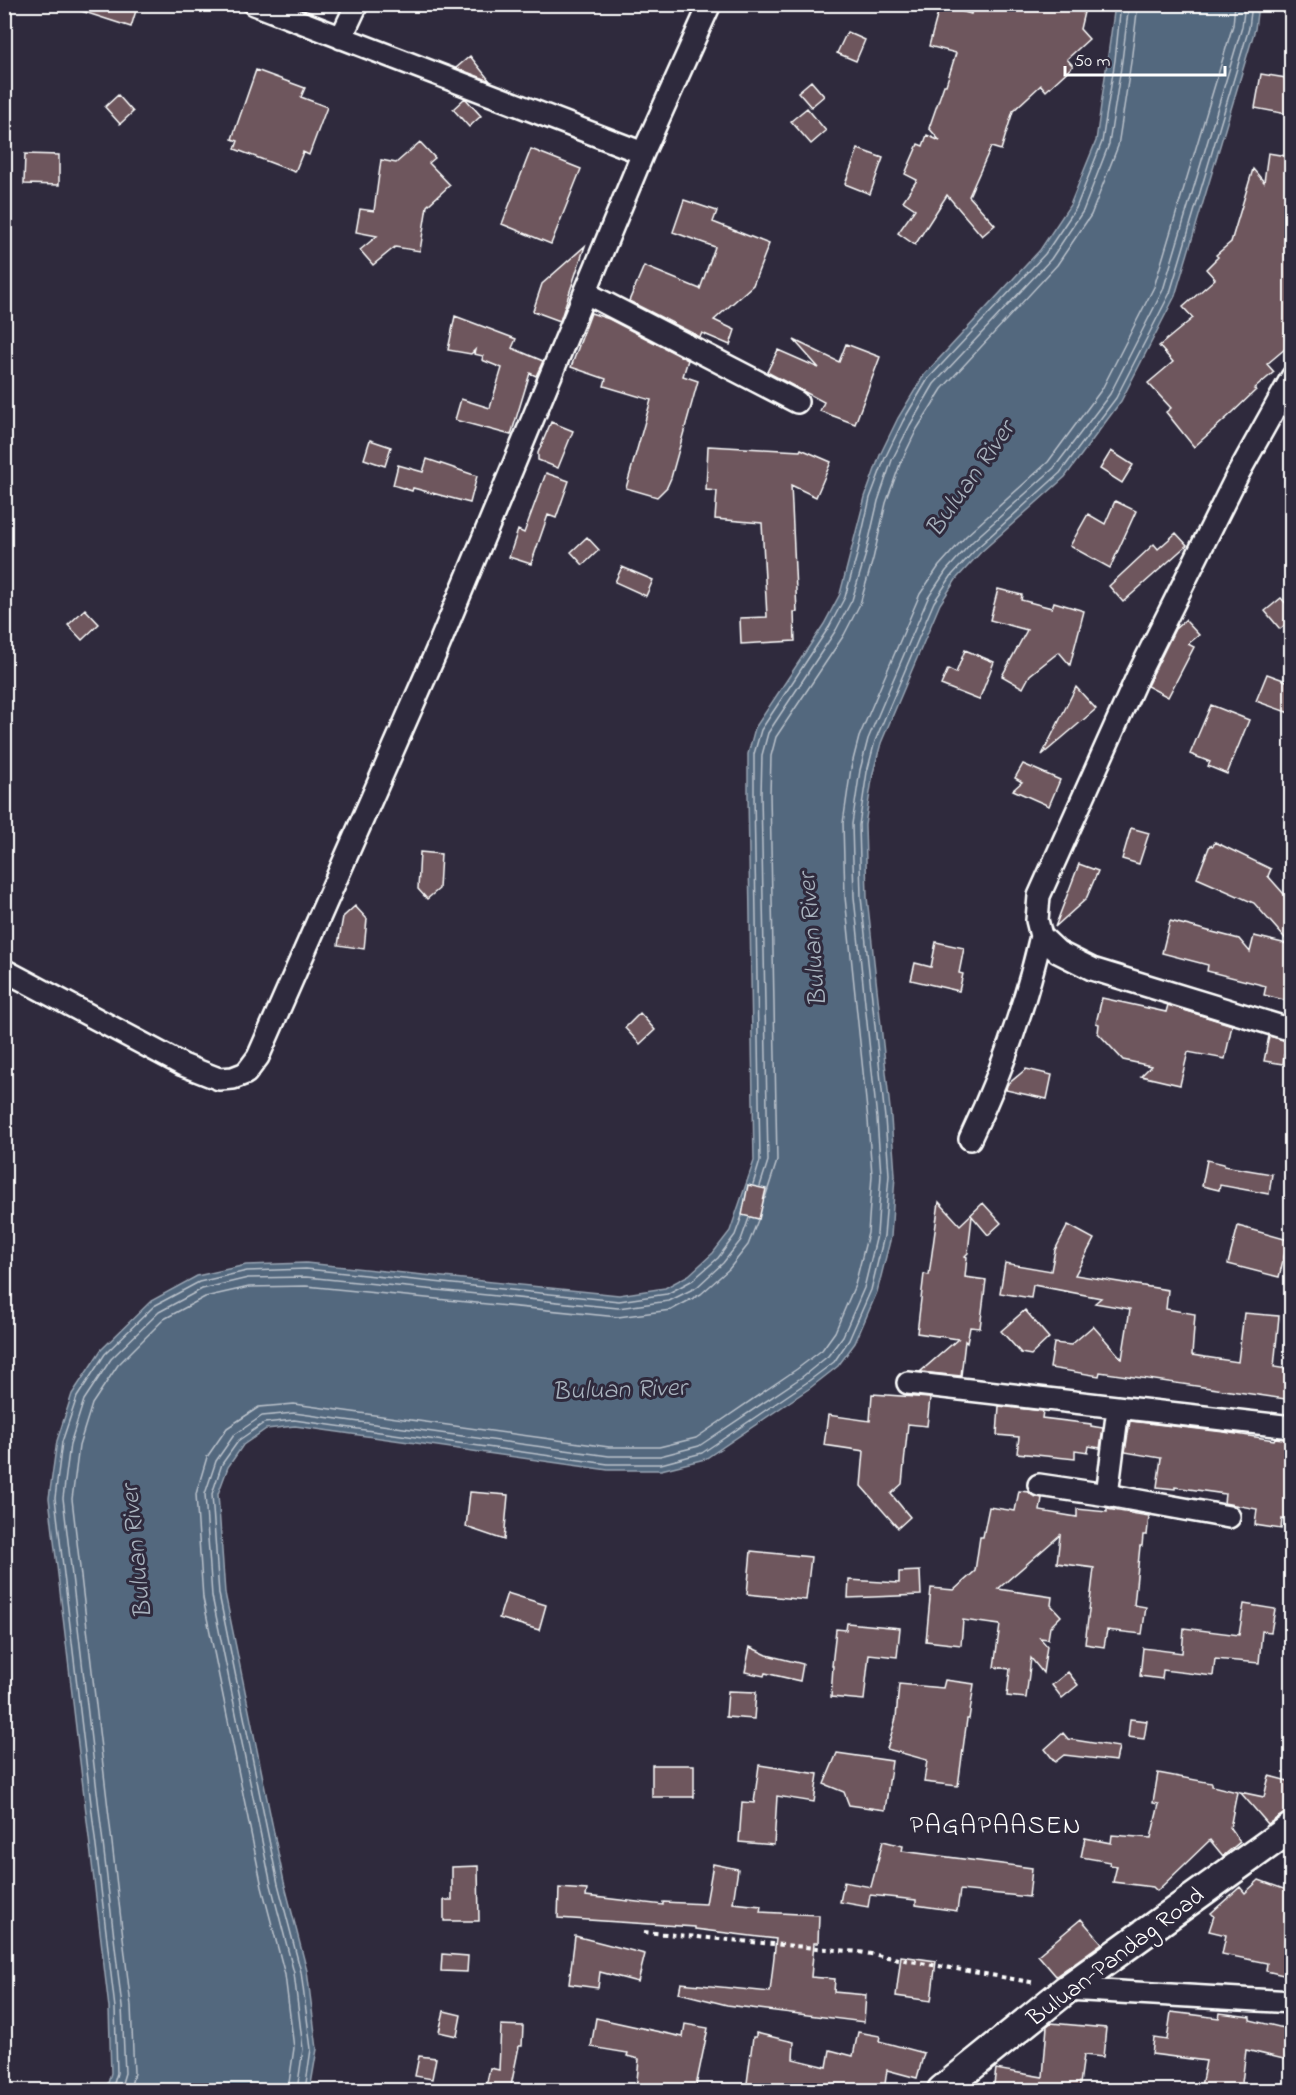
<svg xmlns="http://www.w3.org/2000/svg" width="1296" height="2095" font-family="'Indie Flower',sans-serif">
	<rect width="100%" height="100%" fill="#2f2a3d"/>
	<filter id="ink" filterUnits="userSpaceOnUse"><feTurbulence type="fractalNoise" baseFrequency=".0167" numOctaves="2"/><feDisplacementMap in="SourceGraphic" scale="12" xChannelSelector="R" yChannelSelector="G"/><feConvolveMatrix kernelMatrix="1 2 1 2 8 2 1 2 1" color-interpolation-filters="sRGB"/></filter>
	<g filter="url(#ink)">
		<path fill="#53677e" stroke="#98a4b2" stroke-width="1.5" d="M1115,5H1258L1255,29L1175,296L1121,401L1065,477L981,552L957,578L940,604L881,743L873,773L865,825L867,897L891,1118L895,1175L891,1237L877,1292L855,1343L838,1366L810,1388L705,1459L661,1470H608L295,1426L266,1429L243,1445L228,1467L218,1494L225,1593L284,1882L307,1971L317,2049L310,2090H106L111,2073L109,2008L49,1498L57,1441L72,1394L101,1350L151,1301L197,1276L246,1265L306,1263L619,1295L665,1288L689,1275L713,1253L730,1231L754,1161L748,794V754L755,728L824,624L840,594L865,497L880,455L898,418L924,375L1040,250L1070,205L1096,141Z"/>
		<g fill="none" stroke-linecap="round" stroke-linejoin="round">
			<path stroke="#bac2cb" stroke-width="1.5" d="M753,1184L760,1161L754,794V754L761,730L829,627L845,597L857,555L870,498L885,458L903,421L928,379L1045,254L1076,208L1102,142L1115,60L1121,4
				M760,1186L768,1161L761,794L762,755L768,733L836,630L852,600L865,557L878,501L892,460L910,425L934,384L1051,259L1083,211L1109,144L1122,61L1129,4
				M765,1198L777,1161L770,794L771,756L776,737L844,635L860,604L873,559L886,503L900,464L917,429L942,389L1057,265L1091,215L1118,146L1131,62L1138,4
				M112,2090L117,2073L115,2008L55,1498L62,1442L77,1397L105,1354L154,1306L199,1282L247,1271L306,1269L619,1301L667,1294L693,1280L718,1258L735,1235L742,1216
				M120,2090L125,2073L122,2007L63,1498L70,1444L84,1400L111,1359L159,1312L202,1289L248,1278L306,1277L618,1308L669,1301L697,1287L723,1263L741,1240L749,1218
				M130,2090L134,2073L131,2006L72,1499L79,1446L92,1404L118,1365L164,1319L205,1297L249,1287L306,1286L618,1317L671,1310L701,1294L729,1269L748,1245L758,1220
				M288,2090L294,2048L285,1975L262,1887L203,1598L196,1494L207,1457L227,1428L259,1407L294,1404L609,1447H659L696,1438L797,1369L822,1350L835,1332L855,1285L868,1233L872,1175L868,1120L845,897L843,823L851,768L859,737L920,594L939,566L966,536L1048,462L1102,389L1154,287L1233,25L1235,4
				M297,2090L303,2049L294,1973L271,1885L212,1596L205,1494L216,1461L234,1435L262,1416L294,1413L609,1456H660L699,1446L802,1377L828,1356L843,1336L864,1288L877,1235L881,1175L877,1119L854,897L852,824L860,770L868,739L928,598L946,571L972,542L1054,468L1110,394L1163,290L1242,27L1245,4
				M305,2090L311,2049L301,1972L278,1884L219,1594L212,1494L222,1464L239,1440L264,1423L294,1420L608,1464H661L702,1453L806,1383L834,1362L849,1340L871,1290L884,1236L889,1175L885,1118L861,897L859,825L867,772L875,741L934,602L952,575L977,548L1060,473L1116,398L1170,293L1249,28L1252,4"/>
		</g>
		<path fill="#6e575d" stroke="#fff" stroke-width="1.5" d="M73,4H138L131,27L72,8Z
			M1086,4L1080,29L1089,39L1067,59L1073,66L1046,91L1041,85L1013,111L1001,150L991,147L969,196L995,225L982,236L947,195L915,245L898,233L915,209L903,201L917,180L905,174L918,144L923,146L927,135L940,141L929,128L944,85H946L956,53L929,46L940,5L971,14L973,5Z
			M847,32L865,40L856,61L837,53Z
			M470,56L490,81L456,68Z
			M256,70L305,88L301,97L327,107L309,155L303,152L295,172L235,149L238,141L232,139Z
			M1261,74L1292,79V115L1255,108Z
			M811,81L824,96L811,107L798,92Z
			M118,95L133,112L120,124L105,107Z
			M465,98L481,116L469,127L453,109Z
			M807,108L826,131L811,144L791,121Z
			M420,142L435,158L429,163L450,185L427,206L420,251L395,247L373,265L360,250L377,236L356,232L360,209L374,211L381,160L396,163Z
			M531,149L581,169L551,244L502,224Z
			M858,149L883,158L870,194L845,184Z
			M1268,153L1292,157V214L1286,242L1292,248V343L1267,364L1274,372L1254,389L1256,390L1232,413L1194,447L1166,412L1171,408L1148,383L1173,362L1159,346L1193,318L1183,307L1215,279L1206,269L1218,257L1216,255L1231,242L1253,169L1264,182Z
			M25,154L59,155V185L24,184Z
			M684,200L717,211L713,222L769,244L753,285L714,320L735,330L730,345L702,333L700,337L629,301L644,266L700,289L715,247L673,232Z
			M585,246L560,321L533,311L542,284Z
			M591,313L609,319L688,360L683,376L698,381L671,478L667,487L657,497L626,488L651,400L604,386L606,379L571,367Z
			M455,316L516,339L512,348L543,361L536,376L530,373L511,435L455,420L461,399L490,408L502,368L482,360L483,356L474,354L475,350L471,354L448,350Z
			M794,340L839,362L846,344L880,357L855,424L820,411L824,402L767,372L778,350L819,368Z
			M551,422L573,431L558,468L538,460V453Z
			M370,440L391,447L385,466L364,459Z
			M708,446L800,451L801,449L831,462L816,497L791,485L797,612H794L795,641L741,644L740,618L767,617L762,523L715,519L717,491L706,490Z
			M1111,451L1133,465L1122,483L1100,469Z
			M427,459L477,476L470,503L413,488L412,491L393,485L398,465L423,472Z
			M546,473L569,481L556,518L548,515L531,564L509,557L518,530L524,533Z
			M1115,501L1136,511L1110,568L1070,546L1088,514L1105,524Z
			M1176,533L1187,545L1123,602L1109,586L1154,544L1158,549Z
			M587,537L599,550L583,565L571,552Z
			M622,567L653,580L646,596L615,582Z
			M998,589L1022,595L1021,600L1052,608L1054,602L1084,611L1070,665L1059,652L1030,675L1023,688L1002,676L1027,630L990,620Z
			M1281,598L1292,610V619L1280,629L1265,611Z
			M85,609L99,624L82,640L68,625Z
			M1185,620L1199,635L1188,644L1194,647L1168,697L1147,686L1175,629Z
			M965,650L994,662L979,700L941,685L948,669L956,673Z
			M1267,674L1292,683V714L1256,701Z
			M1076,687L1096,709L1042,755Z
			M1211,705L1249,720L1227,774L1208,766L1210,762L1190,754Z
			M1023,764L1060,780L1049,806L1013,790L1022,782L1015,778Z
			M1131,828L1149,833L1139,864L1122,859Z
			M1215,842L1271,869L1268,876L1292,903V1002L1264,995L1266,986L1207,971L1208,965L1162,953L1170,921L1239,939L1250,952L1254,936L1291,945L1254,903L1197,878L1210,845L1213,846Z
			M420,852L441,854L439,889L427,899L418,889Z
			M1079,864L1098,871L1086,899L1055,927Z
			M355,906L367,919L364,949L338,945L343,917Z
			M936,942L964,948L959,973L963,974L959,991L911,980L915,963L931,967Z
			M1102,998L1166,1012L1168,1005L1232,1025L1225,1059L1188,1052L1180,1085L1141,1076L1151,1066L1123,1060L1098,1033L1099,1024L1096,1023Z
			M640,1013L655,1030L640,1044L625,1028Z
			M1269,1036L1292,1042V1057L1284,1055L1283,1064L1264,1061Z
			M1026,1069L1052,1075L1047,1099L1006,1090L1007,1085Z
			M1207,1160L1224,1164V1166L1272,1174L1269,1194L1220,1185L1219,1190L1202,1186Z
			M748,1185L766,1189L759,1219L742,1215Z
			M939,1202L960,1225L983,1203L1001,1223L988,1235L972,1216L968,1253L965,1256L967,1257L965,1277L986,1280L980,1328L970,1327L967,1343L965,1341L961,1376L920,1372L958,1339L917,1333L924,1274L929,1275Z
			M1068,1225L1094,1239L1075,1275L1168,1290L1166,1309L1195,1314L1192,1355L1238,1362L1244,1313L1279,1316L1274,1367L1292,1370V1400L1100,1372L1099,1376L1050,1368L1054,1343L1071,1345L1093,1326L1122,1359L1130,1309L1095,1303L1101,1298L1033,1285L1031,1298L1000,1293L1005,1263L1051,1271L1055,1250Z
			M1238,1226L1288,1240L1279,1277L1228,1264Z
			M1025,1310L1049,1338L1031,1355L1021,1353L1001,1331Z
			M872,1394L930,1398L927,1426L908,1424L902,1484L891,1494L910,1517L898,1528L861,1486L864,1451L824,1445L828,1415L870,1421Z
			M999,1406L1043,1411L1042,1418L1091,1424V1426L1103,1428L1100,1448L1089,1446L1088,1452L1075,1450V1459L1017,1453L1019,1437L997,1435Z
			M1130,1421L1224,1432L1274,1440L1275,1438L1292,1440V1471L1286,1520L1282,1519L1281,1529L1255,1525L1257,1509L1224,1503L1225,1494L1175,1487V1489L1157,1487L1161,1458L1125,1452Z
			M1019,1491L1029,1492L1032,1495L1042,1498L1040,1511L1077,1517V1509L1107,1512V1509L1149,1516L1147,1535H1143L1142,1546H1140L1134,1605L1146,1607L1142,1634L1107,1630L1104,1647L1085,1644L1094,1568L1057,1563L1060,1535L998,1589L1052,1597L1051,1605L1061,1616L1050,1627L1048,1639L1040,1638L1047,1646L1043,1673L1031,1658L1026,1698L1007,1696L1010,1669L994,1667L1000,1625L963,1620L961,1645L926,1641L931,1588L954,1590L975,1571L980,1537H983L989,1507L1015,1511Z
			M470,1492L508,1495L504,1540L466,1527Z
			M751,1551L811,1557L806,1600L747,1594Z
			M920,1571L921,1595L848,1598L849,1580L899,1583V1572Z
			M507,1593L546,1605L539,1630L499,1618Z
			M1244,1604L1275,1609L1271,1632L1262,1631L1259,1663L1215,1659L1213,1676L1163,1670L1162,1679L1140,1676L1143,1648L1182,1653L1184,1628L1239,1635Z
			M847,1623L900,1628L897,1657L869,1654L864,1700L831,1697L833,1666H832L836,1629L846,1630Z
			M750,1647L767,1655L803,1664L800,1681L765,1673L764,1676L745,1672Z
			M1068,1672L1078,1685L1062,1698L1052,1685Z
			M945,1680L974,1684L969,1719H967L958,1786L924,1782L927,1760L887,1749L896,1718L899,1684L943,1688Z
			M728,1691L756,1692L754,1719L726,1717Z
			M1130,1719L1147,1721L1144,1739L1128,1737Z
			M1063,1733L1068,1739L1119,1747L1116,1761L1064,1755L1055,1762L1045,1749Z
			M837,1753L892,1761L885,1810L849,1805L844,1792L824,1784Z
			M652,1765H694V1797H652Z
			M759,1765L818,1774L814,1802L777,1796L774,1845L739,1842L742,1802L754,1803Z
			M1158,1773L1212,1783V1786L1237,1792L1230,1828L1240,1842L1223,1856L1210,1840L1157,1891L1153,1887L1113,1882L1117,1866L1109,1865L1110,1862L1081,1857L1085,1838L1111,1843L1112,1835L1151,1838L1159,1804L1153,1803Z
			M1269,1776L1292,1782V1809L1268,1824L1240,1792L1264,1797Z
			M883,1841L903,1846L902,1851L1032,1868L1029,1897L960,1890L957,1911L916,1905V1900L870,1895L868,1907L840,1902L844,1882L871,1887Z
			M713,1864L738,1869L733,1903L761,1906L760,1912L819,1915L818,1943H814L811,1977L835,1979L834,1992L866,1995L864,2022L727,2005L679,1993L681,1983L770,1992L776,1939L695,1929V1927L558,1918L559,1888L587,1890L586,1896L663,1905V1902L706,1904Z
			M478,1866L479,1921H444V1900H452V1867Z
			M1259,1880L1292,1892V1977L1266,1971L1267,1963L1222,1954L1226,1935L1209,1931L1214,1916L1211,1913L1240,1887L1245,1893Z
			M1081,1919L1102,1943L1056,1976L1038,1955Z
			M575,1936L645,1954L638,1982L600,1972L598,1988L569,1984Z
			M442,1954L468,1956L467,1972L441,1971Z
			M901,1956L936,1961L931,2001L896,1996Z
			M444,2011L461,2015L457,2036L439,2032Z
			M1171,2012L1219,2018L1220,2013L1250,2017V2020L1292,2030V2061L1246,2050L1241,2091H1200L1206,2061L1152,2054L1154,2038L1167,2040Z
			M596,2018L683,2037L685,2024L708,2028L695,2091H636L639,2059L627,2056L628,2053L591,2047Z
			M1051,2023L1106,2028L1103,2057L1084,2055L1079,2091H993L996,2069L1043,2077L1047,2026Z
			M501,2025L523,2026L522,2046H519L510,2091H485L490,2068L499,2070Z
			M858,2032L880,2036L879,2041L924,2053L917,2078L887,2070L884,2091H746L753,2037H756V2033L794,2042L793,2059L827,2067L830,2050L853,2056Z
			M419,2056L436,2058L432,2079L415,2076Z"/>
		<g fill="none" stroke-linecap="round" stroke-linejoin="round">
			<g stroke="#fff" stroke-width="26">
				<path id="street" d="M254,4L643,153
					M341,38L357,4
					M586,293L797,402
					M1292,377L1238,474L1138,675L1039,896L1037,920L1041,936L1058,952L1092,969L1292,1030
					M4,970L183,1065L219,1079L233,1078L246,1073L258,1057L436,652L643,153L710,4
					M970,1139C1001,1074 1025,1006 1041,936
					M908,1383L1292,1427
					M1039,1485L1107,1495L1229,1517
					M1107,1495L1118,1408
					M1067,1989L1292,2002"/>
			</g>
			<g stroke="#fff" stroke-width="33">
				<path id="secondary" d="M942,2090L1067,1989L1292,1827"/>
			</g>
			<path stroke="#fff" stroke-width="4" stroke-dasharray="4.5 4.5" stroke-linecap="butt" d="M644,1932L859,1952L1036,1983"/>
			<use href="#street" stroke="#2f2a3d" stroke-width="21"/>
			<use href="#secondary" stroke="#2f2a3d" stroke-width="28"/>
		</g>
	</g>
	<g text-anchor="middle" stroke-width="6" stroke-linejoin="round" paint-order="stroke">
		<g font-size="24" fill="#fff" stroke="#2f2a3d">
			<text transform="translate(1115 1956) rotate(-37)" y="8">Buluan-Pandag Road</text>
		</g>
		<g font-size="26" font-style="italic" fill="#a9b3be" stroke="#2f2a3d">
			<text transform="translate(969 478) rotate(-55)" y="9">Buluan River</text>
			<text transform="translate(811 940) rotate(-95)" y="9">Buluan River</text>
			<text transform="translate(619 1388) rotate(-2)" y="9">Buluan River</text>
			<text transform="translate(135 1552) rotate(-96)" y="9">Buluan River</text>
		</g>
		<g font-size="26" letter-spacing="1.5" fill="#fff" stroke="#2f2a3d">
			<text x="996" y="1833">PAGAPAASEN</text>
		</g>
	</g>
	<rect width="1296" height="2095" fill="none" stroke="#2f2a3d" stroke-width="24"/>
	<rect x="12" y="12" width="1272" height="2071" fill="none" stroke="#fff" stroke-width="2" filter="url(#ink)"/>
	<path d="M1065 66v9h160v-9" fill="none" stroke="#ffffff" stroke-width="3"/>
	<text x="1074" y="66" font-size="18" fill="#ffffff" stroke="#2f2a3d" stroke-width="4.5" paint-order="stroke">50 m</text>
</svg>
